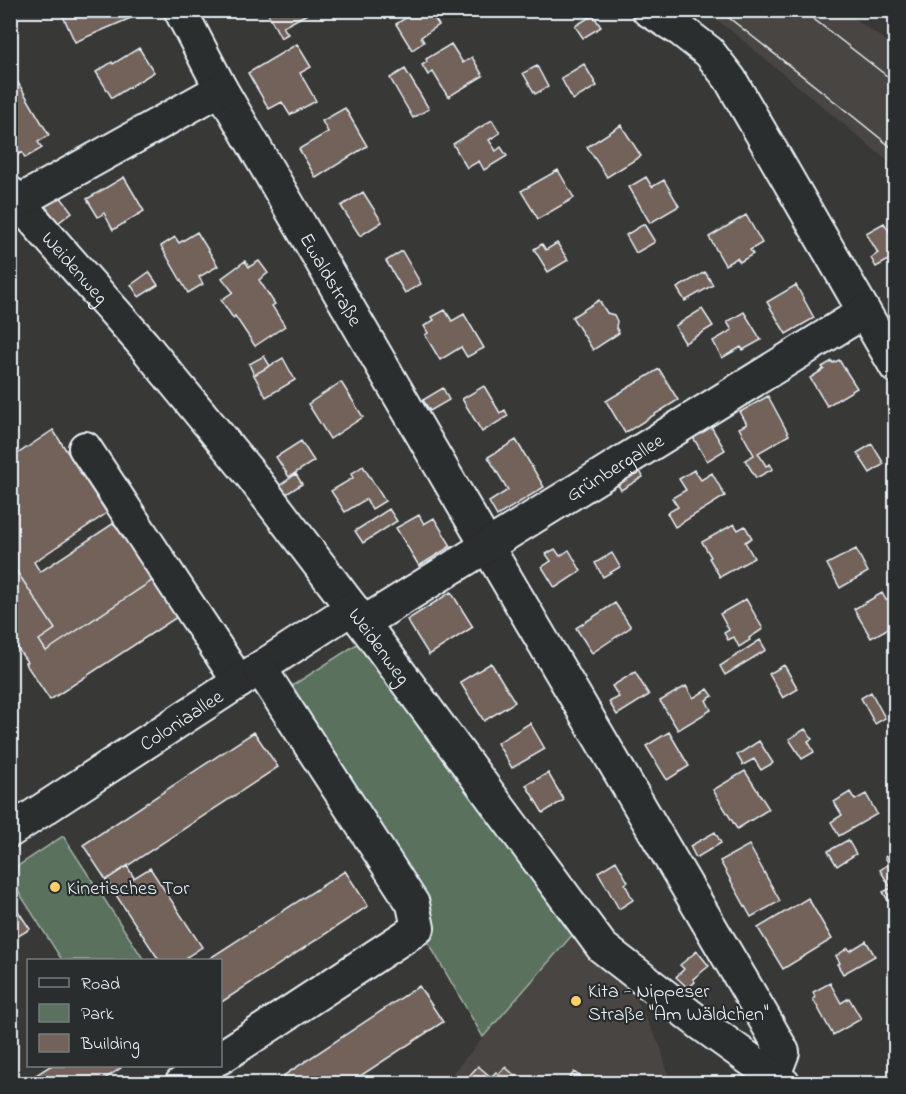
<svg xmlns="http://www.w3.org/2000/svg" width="906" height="1094" font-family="'Indie Flower',sans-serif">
	<rect width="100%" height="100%" fill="#383837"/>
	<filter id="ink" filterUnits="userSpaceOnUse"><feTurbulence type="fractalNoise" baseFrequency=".0167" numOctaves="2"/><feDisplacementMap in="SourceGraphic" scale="12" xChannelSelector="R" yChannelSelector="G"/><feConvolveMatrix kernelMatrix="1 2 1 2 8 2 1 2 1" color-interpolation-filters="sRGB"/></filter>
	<g filter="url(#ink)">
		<path fill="#494542" d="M704,11H843L895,47V167L734,33Z
			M574,933L597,965L632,991L661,1048L669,1079L668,1084H443Z"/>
		<path fill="#5a715d" stroke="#a1b1aa" stroke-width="1.5" d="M360,642L574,933L483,1037L428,942L418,902L284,691Z
			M63,836L144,960H62L11,880L10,871Z"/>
		<path fill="#72625a" stroke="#e8f1f8" stroke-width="1.5" d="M75,10H130L133,17L75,42L63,16Z
			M266,10H306L307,14L283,27L288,34L281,38Z
			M437,10L431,14L439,25L421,37L424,42L412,50L396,24L418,10Z
			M593,15L601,27L583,38L575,26Z
			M297,44L311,67L300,73L316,101L290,115L282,102L269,109L248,73Z
			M451,44L463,63L472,57L483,76L448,97L433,72L428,75L422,65L427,62L426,59Z
			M139,48L154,72L112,98L96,72L112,62L113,64Z
			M584,64L597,86L573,100L561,78Z
			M537,66L548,87L535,94L523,73Z
			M405,69L429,109L413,118L390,78Z
			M14,76L49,135L38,142L42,148L25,158L22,152L14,157L10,151V78Z
			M345,108L367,146L316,178L299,149L328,132L322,121Z
			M492,120L500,133L489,140L496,151L501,147L507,156L484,170L479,161L467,168L453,144Z
			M621,125L641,156L607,177L587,147Z
			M558,170L574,198L538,219L521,191Z
			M124,177L144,211L113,230L104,213L98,217L87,199Z
			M646,177L652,187L664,180L679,206L650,223L629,187Z
			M56,191L72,212L58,223L41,201Z
			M363,192L382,222L360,236L341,206Z
			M746,215L762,243L750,250L753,254L740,262L737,258L725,265L709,237Z
			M884,223L896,242V256L876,267L871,258L878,253L866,233Z
			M644,224L655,242L636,253L626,235Z
			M197,232L218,266L199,277L203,284L188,293L161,246L175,237L179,243Z
			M557,243L568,260L548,272L534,249L542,244L546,250Z
			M402,251L421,284L405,293L386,261Z
			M245,261L249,267L259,261L268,273L259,280L275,304L272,306L285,326L255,346L235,316L233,318L221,300L233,292L222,278Z
			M149,272L158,285L139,297L131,285Z
			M705,272L713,285L685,301L677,288Z
			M796,285L814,318L786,334L767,302Z
			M599,300L607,313L614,315L617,321L616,327L619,333L593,350L572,317Z
			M702,309L713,326L685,343L675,326Z
			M445,310L452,321L464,314L484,348L467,357L461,347L440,360L425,335L428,333L424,326L434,320L432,317Z
			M744,312L761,340L743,350L741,347L722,358L713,341L732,330L727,322Z
			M264,356L270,366L254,375L249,364Z
			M283,358L295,380L266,397L254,375Z
			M839,360L857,388L827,406L810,378L824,369L822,367L832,361L833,363Z
			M659,369L678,400L625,433L606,401Z
			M341,382L363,417L330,439L308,404Z
			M484,386L500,413L505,410L508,416L482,432L462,399Z
			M443,388L449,400L430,411L423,400Z
			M768,396L789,435L758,453L766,466L770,464L773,469L756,478L745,460L754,455L739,428L747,424L740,412Z
			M709,423L725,450L707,461L691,434Z
			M53,430L107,513L34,562L40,572L114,523L153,580L46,651L39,640L55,629L10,561V459Z
			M516,440L544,487L497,516L489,502L508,490L488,457Z
			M301,441L314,461L289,477L276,457Z
			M872,444L884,464L870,473L857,453Z
			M637,465L643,477L621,490L614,479Z
			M363,466L385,501L372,509L366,499L345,512L331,491L353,478L351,474Z
			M694,470L701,480L712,473L725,496L675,527L667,513L678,507L672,498L686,490L679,479Z
			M296,474L302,484L285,495L279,486Z
			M389,509L397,521L363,543L355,531Z
			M419,515L424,524L434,518L451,546L419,566L396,528Z
			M734,524L738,530L745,526L752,538L745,542L754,558L720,577L709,558L711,557L702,542Z
			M555,549L560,556L569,550L581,571L555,588L542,567L551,561L546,554Z
			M856,549L868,572L840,588L827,564Z
			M612,553L620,567L603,577L595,563Z
			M10,561L55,629L39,640L46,651L153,580L177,617L50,700L25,663L27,662L16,646L14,647L10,641Z
			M451,592L473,627L429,655L407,620Z
			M882,593L886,600L896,595V624L871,638L854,609Z
			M746,599L763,629L749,638L750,640L739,647L734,637L728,640L724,633L729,630L720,614Z
			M615,603L631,627L592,653L576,628Z
			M760,640L766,650L725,675L720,666Z
			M491,663L515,702L484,721L460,682Z
			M784,665L798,689L783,698L769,674Z
			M635,672L649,695L617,715L609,702L619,697L612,686Z
			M686,686L693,698L708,689L713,696L706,700L711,710L678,730L660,701Z
			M871,692L885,718L875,724L861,698Z
			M530,723L545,749L512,768L497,743Z
			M805,729L812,739L808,741L814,752L802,759L789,739Z
			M254,732L278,767L106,880L83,845Z
			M669,732L689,766L667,780L646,746Z
			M759,741L773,763L761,770L754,759L743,765L737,755Z
			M745,771L769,809L737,829L713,790Z
			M548,773L564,800L543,813L526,785Z
			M850,792L855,800L866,794L877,814L839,836L831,822L842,815L834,802Z
			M715,832L721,843L696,858L690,846Z
			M848,840L856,854L837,866L828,851Z
			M749,845L780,901L751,917L720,861Z
			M896,850V900L890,904L883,892L891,888L880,870L889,864L885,857Z
			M616,861L628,882L625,884L633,900L619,909L598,872Z
			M127,866L134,878L150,868L202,947L187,957L189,960H159L106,880Z
			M345,871L368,906L220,1003V960H207Z
			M808,898L832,939L783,969L758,928Z
			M10,899L30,929L10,941Z
			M866,941L875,956L843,974L837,964L840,963L836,956L848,948L850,951Z
			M697,951L709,966L693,979L695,982L688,988L676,977L684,969L680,965Z
			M830,983L841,1003L849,998L861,1019L833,1035L813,999L815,997L813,992Z
			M419,986L443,1022L348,1084H271Z
			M50,1066H119L121,1068L97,1084H22Z
			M478,1066L491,1077L496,1072L499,1074L505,1067L524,1083L462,1084Z
			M574,1072L590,1084H565Z"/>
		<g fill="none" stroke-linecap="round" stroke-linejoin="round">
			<g stroke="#e8f1f8" stroke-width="36">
				<g id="minor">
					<path id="s1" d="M180,10L221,89L487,546L764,1018L783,1052L778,1065L771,1074"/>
					<path d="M648,10L682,31L709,52L730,79L896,367"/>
					<path id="s2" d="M10,193L143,344L251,475L352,608L602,947L701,1024L784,1084"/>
					<path d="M18,202L221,89"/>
					<path d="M85,448L239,682"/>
					<path id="s3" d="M363,623L864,312"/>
					<path id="s4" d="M10,831L352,608"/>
					<path d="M220,1058L418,928L413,904L260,668"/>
					<path d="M181,1084L209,1066"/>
				</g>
			</g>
			<use href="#minor" stroke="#2a2d2e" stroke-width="32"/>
			<path stroke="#e8f1f8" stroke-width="1.5" d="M719,10L824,93L896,151
				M802,10L896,83"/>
		</g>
	</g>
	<g fill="#ffd166" stroke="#2a2d2e" stroke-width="2">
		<circle cx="55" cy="887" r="6"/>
		<circle cx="576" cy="1001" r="6"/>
	</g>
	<g text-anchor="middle" stroke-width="4.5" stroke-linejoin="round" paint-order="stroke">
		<g font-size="20" fill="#e8f1f8" stroke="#2a2d2e">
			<text dy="7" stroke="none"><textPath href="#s2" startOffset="99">Weidenweg</textPath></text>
			<text dy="7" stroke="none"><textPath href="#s1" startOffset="309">Ewaldstraße</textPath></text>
			<text dy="7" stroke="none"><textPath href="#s3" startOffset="296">Grünbergallee</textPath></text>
			<text dy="7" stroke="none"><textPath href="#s2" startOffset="585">Weidenweg</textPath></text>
			<text dy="7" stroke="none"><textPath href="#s4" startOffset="204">Coloniaallee</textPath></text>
		</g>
		<g font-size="20" fill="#e8f1f8" stroke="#2a2d2e" text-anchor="start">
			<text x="67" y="894">Kinetisches Tor</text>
			<text x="588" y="997">Kita - Nippeser<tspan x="588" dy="23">Straße "Am Wäldchen"</tspan></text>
		</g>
	</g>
	<rect width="906" height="1094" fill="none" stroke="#2a2d2e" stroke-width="36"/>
	<rect x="18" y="18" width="870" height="1058" fill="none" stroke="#e8f1f8" stroke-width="2" filter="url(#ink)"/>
	<rect x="27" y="959" width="195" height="108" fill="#2a2d2e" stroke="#767b7f" stroke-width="1.5"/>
	<rect x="39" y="978" width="30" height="9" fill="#2a2d2e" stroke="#767b7f" stroke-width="1.5"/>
	<text x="81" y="989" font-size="18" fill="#e8f1f8">Road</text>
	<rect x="39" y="1004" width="30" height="18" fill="#5a715d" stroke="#767b7f" stroke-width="1.5"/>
	<text x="81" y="1019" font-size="18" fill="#e8f1f8">Park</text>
	<rect x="39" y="1034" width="30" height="18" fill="#72625a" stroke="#767b7f" stroke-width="1.5"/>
	<text x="81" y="1049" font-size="18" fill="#e8f1f8">Building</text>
</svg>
